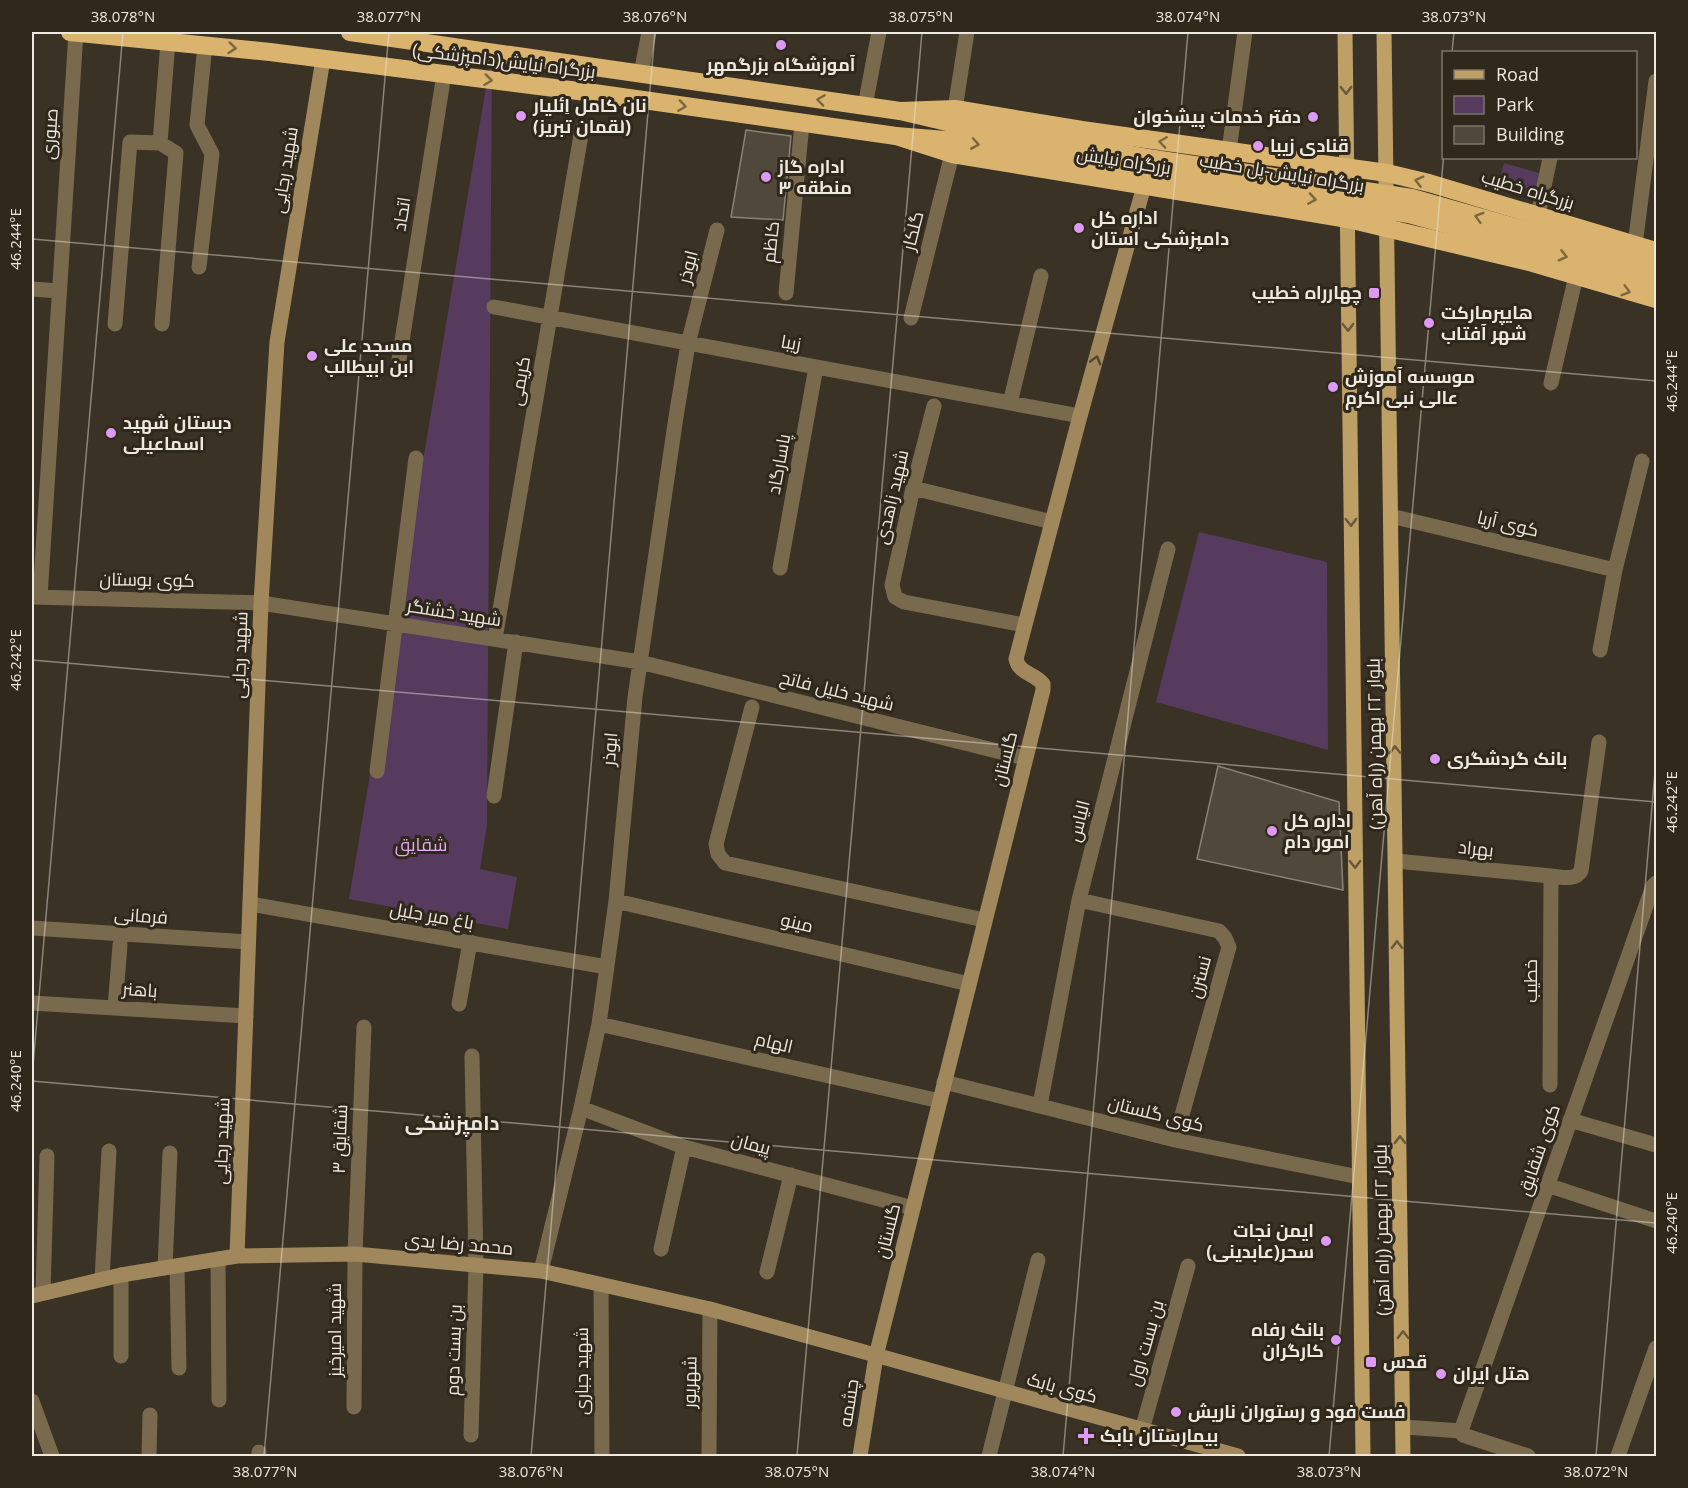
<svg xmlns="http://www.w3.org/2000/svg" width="1688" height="1488" font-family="'Open Sans',Cairo,sans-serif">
	<rect width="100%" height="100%" fill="#393225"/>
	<path fill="#563b5f" d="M492,52L487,825L480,869L517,877L508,929L349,899Z
		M1504,163L1542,174L1537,192L1499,181Z
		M1199,532L1327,562L1328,750L1156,702Z"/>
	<path fill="#50483a" stroke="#8a8273" stroke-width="1.5" d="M746,130L791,136L783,220L731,217Z
		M1218,766L1339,802L1343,890L1197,859Z"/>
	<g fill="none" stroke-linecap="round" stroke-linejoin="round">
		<path stroke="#796a4e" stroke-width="15" d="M641,74L649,32
			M865,106L879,32
			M955,109L967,32
			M1229,151L1245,32
			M1538,215L1550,158
			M1635,245L1656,81
			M199,267L212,154L197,125L205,45
			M32,289L59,291
			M786,293L802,123
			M494,307L1080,416
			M911,318L952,154
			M115,324L130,142L160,143
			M162,324L176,153L160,143L168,41
			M399,360L444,74
			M1551,383L1576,276
			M1010,403L1041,276
			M934,406L913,488L892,585L895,597L904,602L1024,625
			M913,488L1052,522
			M1391,516L1615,570
			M780,568L816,367
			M32,597L261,603L640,662L1025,758
			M40,597L76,32
			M495,639L582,129
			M1600,650L1615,570L1642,461
			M752,707L716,844L718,854L725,863L984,920
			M377,771L416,458
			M494,796L516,642
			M1396,861L1551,876C1562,877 1575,881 1581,871L1599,742
			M1079,900L1219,931L1225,938L1229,947L1175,1140
			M616,901L969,984
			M250,904L607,967
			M32,928L248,942
			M32,1003L246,1016
			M459,1004L470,942
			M115,1008L120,945
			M599,1024L940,1101
			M944,1082L1175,1140L1359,1177
			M1550,1085L1551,876
			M1040,1105L1079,900L1168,549
			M581,1108L684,1147L913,1208
			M1570,1120L1656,1145
			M1547,1185L1656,1221
			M661,1249L684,1147
			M218,1259L219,1400
			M177,1266L179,1368
			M165,1268L170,1153
			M541,1271L581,1108L599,1024L616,901L635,697L676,417L688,344L717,230
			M767,1272L791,1175
			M121,1275V1356
			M102,1279L109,1151
			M601,1285L602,1456
			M43,1293L47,1156
			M32,1401L52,1456
			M354,1407L355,1254L364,1027
			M1404,1427L1461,1431
			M1142,1430L1188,1266
			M1461,1431L1653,886L1656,883
			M1461,1431L1463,1435L1528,1456
			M471,1435L476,1265L472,1056
			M149,1456L150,1415
			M259,1456V1452
			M709,1456L710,1309
			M989,1456L1038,1260
			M1618,1456L1656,1348"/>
		<path stroke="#a0885c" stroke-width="15" d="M237,1256L261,603L277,342L323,59
			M32,1296L121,1275L237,1256L355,1254L541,1271L710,1309L1238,1456
			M860,1456L876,1356L1043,690V684C1035,673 1019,674 1016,659L1080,416L1144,186"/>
		<path stroke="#be9f65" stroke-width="15" d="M1345,32L1363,1456
			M1384,32L1403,1456"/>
		<path stroke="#dab46e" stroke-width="18" d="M70,32L270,52L594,93L896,136L952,154L1348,219L1533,263L1656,299
			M350,32L900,111L955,109L1082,130L1387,173L1429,183L1656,251"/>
		<path stroke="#dab46e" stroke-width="18" d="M900,111L960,125L1149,158L1412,198L1656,267
			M896,136L958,141L1145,173L1409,214L1656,282"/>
	</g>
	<defs><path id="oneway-chevron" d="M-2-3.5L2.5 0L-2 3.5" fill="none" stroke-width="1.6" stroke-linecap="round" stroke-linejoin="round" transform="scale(1.5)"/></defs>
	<g stroke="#7c6740">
		<use href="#oneway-chevron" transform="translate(232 48) rotate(6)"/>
		<use href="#oneway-chevron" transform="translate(488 80) rotate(7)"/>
		<use href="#oneway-chevron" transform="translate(821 100) rotate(-172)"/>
		<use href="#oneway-chevron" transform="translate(682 106) rotate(8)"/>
		<use href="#oneway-chevron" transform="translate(1163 142) rotate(-172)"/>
		<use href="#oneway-chevron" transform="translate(975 144) rotate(10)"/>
		<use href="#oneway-chevron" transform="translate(1419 181) rotate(-166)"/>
		<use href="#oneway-chevron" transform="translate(1312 199) rotate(9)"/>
		<use href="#oneway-chevron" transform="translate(1479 217) rotate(-164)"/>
		<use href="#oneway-chevron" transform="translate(1563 256) rotate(15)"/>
		<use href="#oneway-chevron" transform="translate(1626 291) rotate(16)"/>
	</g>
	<g stroke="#685839">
		<use href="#oneway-chevron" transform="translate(1346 90) rotate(89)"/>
		<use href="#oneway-chevron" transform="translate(1348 327) rotate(89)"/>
		<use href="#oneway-chevron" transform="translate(1351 522) rotate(89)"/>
		<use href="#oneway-chevron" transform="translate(1395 750) rotate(-91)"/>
		<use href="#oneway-chevron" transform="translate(1355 864) rotate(89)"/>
		<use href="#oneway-chevron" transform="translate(1397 945) rotate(-91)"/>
		<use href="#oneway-chevron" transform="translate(1400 1140) rotate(-91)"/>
		<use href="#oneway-chevron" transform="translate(1403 1335) rotate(-91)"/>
	</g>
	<use stroke="#51452e" href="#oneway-chevron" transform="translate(1096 360) rotate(-74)"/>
	<path fill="none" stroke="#ede8e0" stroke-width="1.5" stroke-opacity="0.45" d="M1452,52L1454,32M32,239L1656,381M32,660L1656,802M32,1077L123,32M32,1081L1656,1223M264,1456L389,32M531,1456L655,32M797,1456L922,32M1063,1456L1188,32M1329,1456L1444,152M1596,1456L1656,760"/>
	<g fill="#dd99f3" stroke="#2f281b" stroke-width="2">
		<circle cx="781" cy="45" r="6"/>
		<circle cx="521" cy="116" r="6"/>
		<circle cx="1313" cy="117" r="6"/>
		<circle cx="1258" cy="146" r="6"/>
		<circle cx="766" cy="177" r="6"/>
		<circle cx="1079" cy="228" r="6"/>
		<rect x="1368" y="287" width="12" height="12" rx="3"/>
		<circle cx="1429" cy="323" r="6"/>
		<circle cx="312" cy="356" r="6"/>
		<circle cx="1333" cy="387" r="6"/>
		<circle cx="111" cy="433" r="6"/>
		<circle cx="1435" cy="759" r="6"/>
		<circle cx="1272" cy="831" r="6"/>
		<circle cx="1326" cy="1241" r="6"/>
		<circle cx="1336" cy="1340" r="6"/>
		<rect x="1365" y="1356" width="12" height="12" rx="3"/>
		<circle cx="1441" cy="1374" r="6"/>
		<circle cx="1176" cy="1412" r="6"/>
		<path d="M1083 1427h6v6h6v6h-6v6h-6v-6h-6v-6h6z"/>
	</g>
	<g text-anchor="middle" stroke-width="6" stroke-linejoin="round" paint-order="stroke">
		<g font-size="18" fill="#ede8e0" stroke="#2f281b">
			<text transform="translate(504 61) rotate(7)" y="6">بزرگراه نیایش(دامپزشکی)</text>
			<text transform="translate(50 134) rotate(-86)" y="6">صبوری</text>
			<text transform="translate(1124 161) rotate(9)" y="6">بزرگراه نیایش</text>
			<text transform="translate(285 170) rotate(-81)" y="6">شهید رجایی</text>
			<text transform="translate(1282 173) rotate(9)" y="6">بزرگراه نیایش-پل خطیب</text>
			<text transform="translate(1528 190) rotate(17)" y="6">بزرگراه خطیب</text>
			<text transform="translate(402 214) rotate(-81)" y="6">اتحاد</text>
			<text transform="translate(913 231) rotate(-76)" y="6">گلکار</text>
			<text transform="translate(771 242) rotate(-84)" y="6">کاظم</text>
			<text transform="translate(688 267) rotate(-76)" y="6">ابوذر</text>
			<text transform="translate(791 343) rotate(10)" y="6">زیبا</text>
			<text transform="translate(520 381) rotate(-80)" y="6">کریمی</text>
			<text transform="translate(779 464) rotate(-80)" y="6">پاسارگاد</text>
			<text transform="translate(892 497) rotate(-77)" y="6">شهید زاهدی</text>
			<text transform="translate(1508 524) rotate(13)" y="6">کوی آریا</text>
			<text transform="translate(147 580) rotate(1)" y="6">کوی بوستان</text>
			<text transform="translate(454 613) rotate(9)" y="6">شهید خشتگر</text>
			<text transform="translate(240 655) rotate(-88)" y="6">شهید رجایی</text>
			<text transform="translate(837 691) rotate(14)" y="6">شهید خلیل فاتح</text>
			<text transform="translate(1375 744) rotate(-91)" y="6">بلوار ۲۲ بهمن (راه آهن)</text>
			<text transform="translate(610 749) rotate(-85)" y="6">ابوذر</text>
			<text transform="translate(1005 759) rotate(-76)" y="6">گلستان</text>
			<text transform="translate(1079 821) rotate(-76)" y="6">الیاس</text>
			<text transform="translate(1476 849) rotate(6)" y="6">بهراد</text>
			<text transform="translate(141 916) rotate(4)" y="6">فرمانی</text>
			<text transform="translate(432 916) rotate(10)" y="6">باغ میر جلیل</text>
			<text transform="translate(797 923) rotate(13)" y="6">مینو</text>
			<text transform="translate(1200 977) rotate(-75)" y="6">نسترن</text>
			<text transform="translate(1531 981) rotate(-90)" y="6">خطیب</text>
			<text transform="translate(140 990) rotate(4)" y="6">باهنر</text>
			<text transform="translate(774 1043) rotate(13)" y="6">الهام</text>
			<text transform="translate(1156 1114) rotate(14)" y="6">کوی گلستان</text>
			<text transform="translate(340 1139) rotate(-88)" y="6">شقایق ۳</text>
			<text transform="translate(222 1141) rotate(-88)" y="6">شهید رجایی</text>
			<text transform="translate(751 1144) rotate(15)" y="6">پیمان</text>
			<text transform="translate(1539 1150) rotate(-71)" y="6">کوی شقایق</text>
			<text transform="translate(1382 1230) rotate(-91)" y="6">بلوار ۲۲ بهمن (راه آهن)</text>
			<text transform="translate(888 1231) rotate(-76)" y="6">گلستان</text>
			<text transform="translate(459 1244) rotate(5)" y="6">محمد رضا یدی</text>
			<text transform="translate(335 1330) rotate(-90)" y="6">شهید امیرخیز</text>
			<text transform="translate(1146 1343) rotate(-74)" y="6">بن بست اول</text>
			<text transform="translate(454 1350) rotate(-88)" y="6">بن بست دوم</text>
			<text transform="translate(582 1371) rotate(-90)" y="6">شهید جباری</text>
			<text transform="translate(690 1382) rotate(-89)" y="6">شهریور</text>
			<text transform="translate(1062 1388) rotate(15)" y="6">کوی بابک</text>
			<text transform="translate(849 1403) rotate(-81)" y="6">چشمه</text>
		</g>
		<g font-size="18" font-weight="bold" fill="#ede8e0" stroke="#2f281b" text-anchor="start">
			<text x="781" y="71" text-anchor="middle">آموزشگاه بزرگمهر</text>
			<text x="533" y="112">نان کامل اِئلیار<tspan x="533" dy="21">(لقمان تبریز)</tspan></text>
			<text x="1301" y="123" text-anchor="end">دفتر خدمات پیشخوان</text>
			<text x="1270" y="152">قنادی زیبا</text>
			<text x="778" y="173">اداره گاز<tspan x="778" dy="21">منطقه ۳</tspan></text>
			<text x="1091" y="224">اداره کل<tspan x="1091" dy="21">دامپزشکی استان</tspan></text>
			<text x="1362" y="299" text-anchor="end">چهارراه خطیب</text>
			<text x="1441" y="319">هایپرمارکت<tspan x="1441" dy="21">شهر آفتاب</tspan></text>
			<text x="324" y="352">مسجد علی<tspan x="324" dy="21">ابن ابیطالب</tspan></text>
			<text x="1345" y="383">موسسه آموزش<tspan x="1345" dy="21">عالی نبی اکرم</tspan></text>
			<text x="123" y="429">دبستان شهید<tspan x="123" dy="21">اسماعیلی</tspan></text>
			<text x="1447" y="765">بانک گردشگری</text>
			<text x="1284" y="827">اداره کل<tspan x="1284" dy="21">امور دام</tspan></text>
			<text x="1314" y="1237" text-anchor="end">ایمن نجات<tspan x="1314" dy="21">سحر(عابدینی)</tspan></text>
			<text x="1324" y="1336" text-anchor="end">بانک رفاه<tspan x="1324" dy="21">کارگران</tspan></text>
			<text x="1383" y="1368">قدس</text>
			<text x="1453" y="1380">هتل ایران</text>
			<text x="1188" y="1418">فست فود و رستوران ناریش</text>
			<text x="1100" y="1442">بیمارستان بابک</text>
		</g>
		<g font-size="18" fill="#e5a7f9" stroke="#2f281b">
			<text x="421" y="851">شقایق</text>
		</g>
		<g font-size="20" font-weight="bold" fill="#ede8e0" stroke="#2f281b">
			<text x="452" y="1130">دامپزشکی</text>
		</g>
	</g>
	<rect width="1688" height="1488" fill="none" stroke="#2f281b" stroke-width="66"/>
	<rect x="1442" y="51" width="195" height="108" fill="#2f281b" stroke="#7b756a" stroke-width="1.5"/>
	<rect x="1454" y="70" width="30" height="9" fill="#be9f65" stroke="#7b756a" stroke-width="1.5"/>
	<text x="1496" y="81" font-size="18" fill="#ede8e0">Road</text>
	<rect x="1454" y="96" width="30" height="18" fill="#563b5f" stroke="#7b756a" stroke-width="1.5"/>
	<text x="1496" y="111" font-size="18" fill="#ede8e0">Park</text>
	<rect x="1454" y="126" width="30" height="18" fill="#50483a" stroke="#7b756a" stroke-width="1.5"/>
	<text x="1496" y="141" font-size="18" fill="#ede8e0">Building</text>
	<rect x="33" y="33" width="1622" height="1422" fill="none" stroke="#ede8e0" stroke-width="2"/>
	<g font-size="15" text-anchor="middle" fill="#ede8e0">
		<text x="123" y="22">38.078°N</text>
		<text x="389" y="22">38.077°N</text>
		<text x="655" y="22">38.076°N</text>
		<text x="921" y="22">38.075°N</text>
		<text x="1188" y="22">38.074°N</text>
		<text x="1454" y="22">38.073°N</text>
		<text transform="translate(16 239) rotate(-90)" y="5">46.244°E</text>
		<text transform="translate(1672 381) rotate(-90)" y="5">46.244°E</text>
		<text transform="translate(16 660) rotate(-90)" y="5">46.242°E</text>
		<text transform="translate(1672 802) rotate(-90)" y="5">46.242°E</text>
		<text transform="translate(16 1081) rotate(-90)" y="5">46.240°E</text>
		<text transform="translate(1672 1223) rotate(-90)" y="5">46.240°E</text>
		<text x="265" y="1477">38.077°N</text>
		<text x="531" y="1477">38.076°N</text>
		<text x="797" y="1477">38.075°N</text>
		<text x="1063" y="1477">38.074°N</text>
		<text x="1329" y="1477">38.073°N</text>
		<text x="1596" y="1477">38.072°N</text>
	</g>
</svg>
